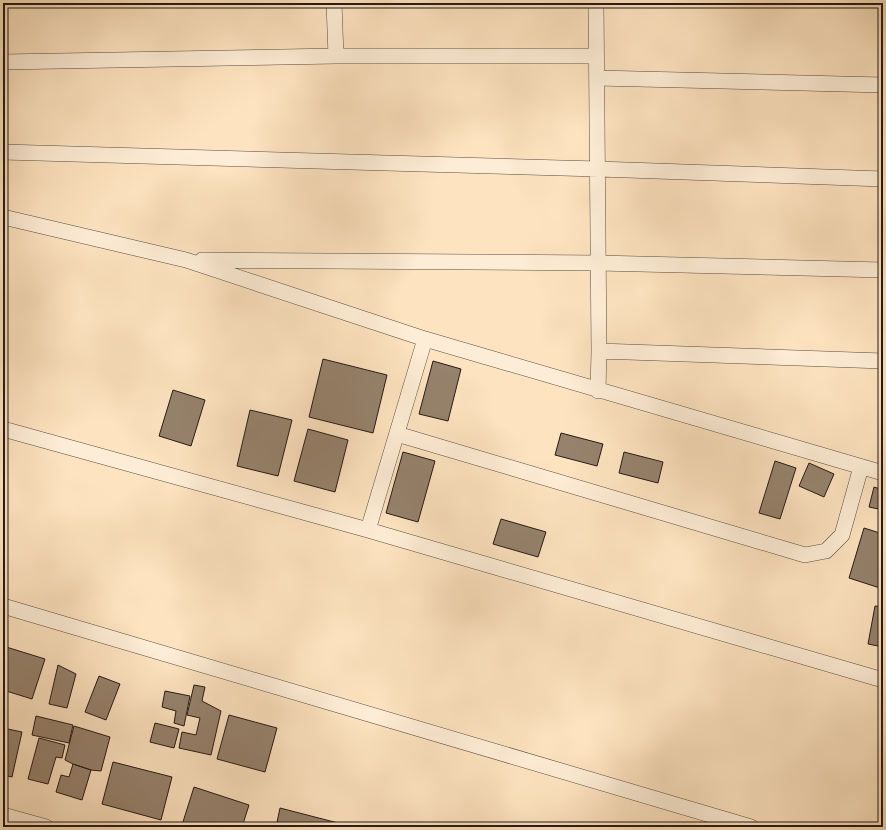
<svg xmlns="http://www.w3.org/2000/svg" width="886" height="830" font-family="'IM FELL Double Pica',serif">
	<rect width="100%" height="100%" fill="#fde3c0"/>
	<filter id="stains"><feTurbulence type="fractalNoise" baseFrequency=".005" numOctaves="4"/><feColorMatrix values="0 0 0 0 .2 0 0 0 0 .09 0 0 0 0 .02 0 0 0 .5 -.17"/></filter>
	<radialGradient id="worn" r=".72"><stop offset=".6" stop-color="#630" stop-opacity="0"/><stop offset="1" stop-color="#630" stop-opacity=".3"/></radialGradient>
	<path fill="#96826d" stroke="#271914" d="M323,359L387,375L373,433L309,417Z
		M433,361L461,369L448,421L419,414Z
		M173,390L205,400L191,446L159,436Z
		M250,410L292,420L278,476L237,466Z
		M308,429L348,440L335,492L294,481Z
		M561,433L603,444L597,466L555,455Z
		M403,452L435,461L418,522L386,513Z
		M624,452L663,462L658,483L619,473Z
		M775,461L796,468L780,519L759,513Z
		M809,463L834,474L824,497L799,486Z
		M874,487L883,490V510L869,507Z
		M501,519L546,532L538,557L493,544Z
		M864,528L883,534V589L849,578Z
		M875,606L883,607V647L868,644Z
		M3,646L45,659L32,699L3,690Z
		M58,665L76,674L67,708L49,704Z
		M99,676L120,684L106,720L85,712Z
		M194,685L205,687L202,701L221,711L211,755L179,748L182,732L196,735L200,718L187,715Z
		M165,691L190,696L184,726L174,723L176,711L162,707Z
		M229,715L277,728L265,772L217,759Z
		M36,716L73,725L69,743L32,735Z
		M155,723L179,729L174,748L150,742Z
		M74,726L110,737L101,771L91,770L73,764L65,760Z
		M3,728L22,732L12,777L3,775Z
		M39,738L65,745L62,758L56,757L48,784L28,779Z
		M113,762L172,777L161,820L102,804Z
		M73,764L91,770L82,800L56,792L61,775L69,777Z
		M194,787L249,805L242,827H189L182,825Z
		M280,808L338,823L336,827H276Z"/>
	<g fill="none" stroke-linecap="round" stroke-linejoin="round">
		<g stroke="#5c4c3f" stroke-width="16">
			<path id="street" d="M334,3L336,56
				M596,3L599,351L598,391
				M3,62L336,56H596
				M597,78L883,85
				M3,152L598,169L883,179
				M3,217L186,260L425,339L883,473
				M202,260L598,263L883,270
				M599,351L883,361
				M3,429L368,530L883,680
				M397,434L805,555L826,551L842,535L861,467
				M368,530L425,339
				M3,606L751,827
				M3,815L46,827"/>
		</g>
		<use href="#street" stroke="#feedd6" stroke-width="15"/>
	</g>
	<rect width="886" height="830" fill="none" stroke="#fde3c0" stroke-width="16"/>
	<rect x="4" y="4" width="878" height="822" fill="none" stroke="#271914" stroke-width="2"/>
	<rect x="8" y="8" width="870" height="814" fill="none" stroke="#271914"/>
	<rect width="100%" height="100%" filter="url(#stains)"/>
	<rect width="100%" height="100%" fill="url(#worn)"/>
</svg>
